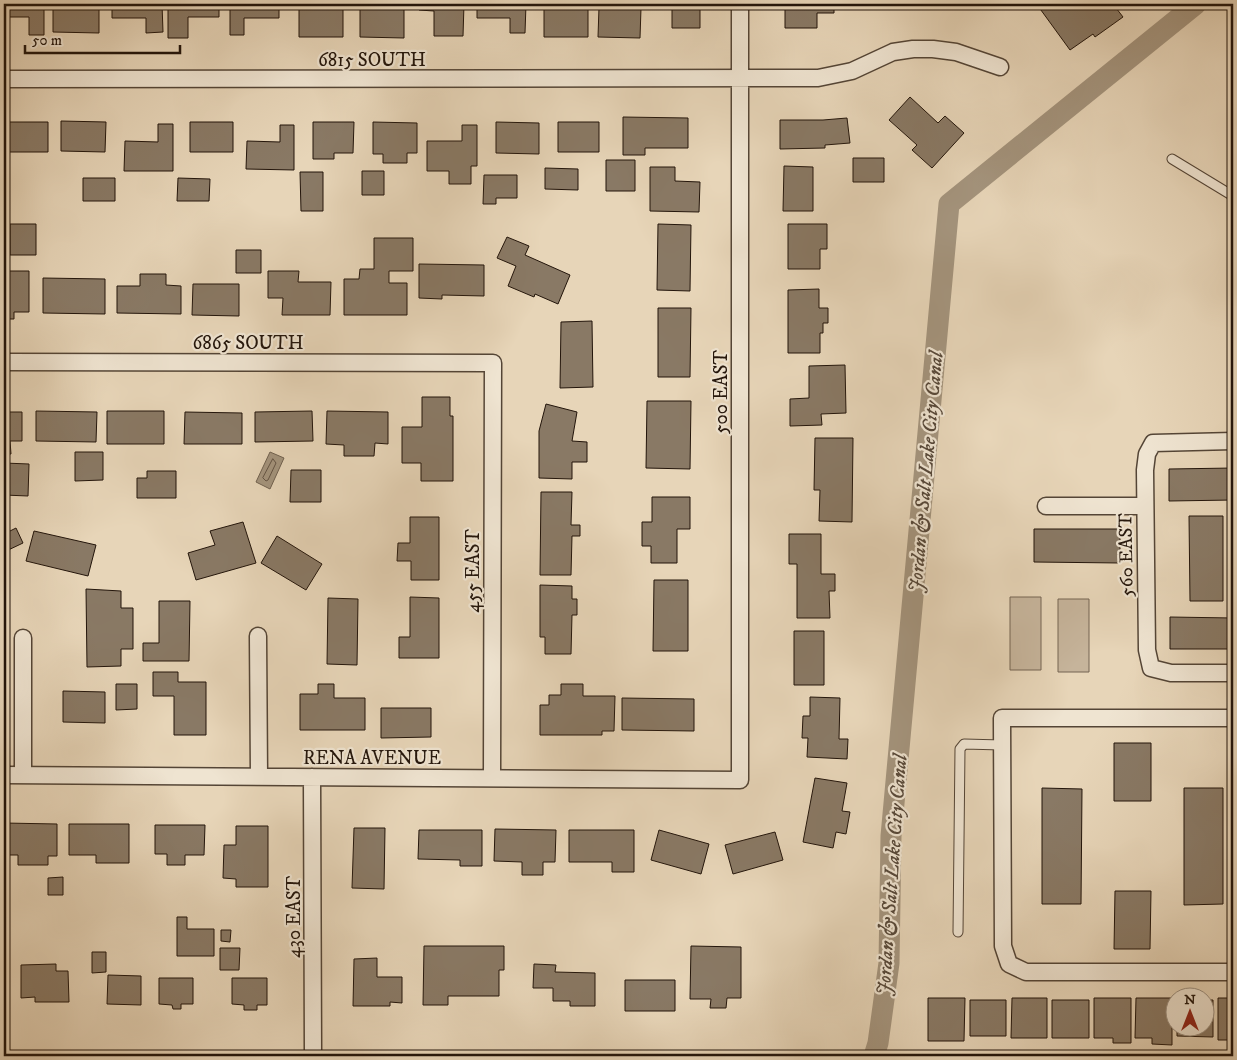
<svg xmlns="http://www.w3.org/2000/svg" width="1237" height="1060" font-family="'IM FELL DW Pica',serif">
	<rect width="100%" height="100%" fill="#e7d5b8"/>
	<filter id="stains"><feTurbulence type="fractalNoise" baseFrequency=".004" numOctaves="4"/><feColorMatrix values="0 0 0 0 .2 0 0 0 0 .09 0 0 0 0 .02 0 0 0 .5 -.17"/></filter>
	<radialGradient id="worn" r=".72"><stop offset=".6" stop-color="#630" stop-opacity="0"/><stop offset="1" stop-color="#630" stop-opacity=".3"/></radialGradient>
	<path fill="#c6b49b" stroke="#746453" d="M1010,597H1041V670H1010Z
		M1058,599H1089V672H1058Z"/>
	<path fill="#a4947d" stroke="#70614f" d="M270,452L284,458L270,489L256,482Z"/>
	<g fill="none" stroke-linecap="round" stroke-linejoin="round">
		<path stroke="#645444" stroke-width="1" d="M273,459L276,463L268,480L266,481L263,478Z"/>
		<path stroke="#a4947d" stroke-width="21" d="M874,1056L878,1043L889,963L891,836L949,204L1196,4"/>
	</g>
	<path fill="#897965" stroke="#23150b" d="M4,4H44V35H29V17H4Z
		M53,4H99V33L53,32Z
		M112,4H162L163,32L146,33V18H112Z
		M168,4H219V17H188V38H168Z
		M230,4H279V18H244V35H230Z
		M419,4H464L463,36H434V11L419,10Z
		M477,4H526L525,33H510V18H477Z
		M672,4H700V28H672Z
		M785,4H834V13H817V28H785Z
		M969,4H1012V8H969Z
		M1041,4H1113L1123,17L1095,37L1093,34L1070,50L1038,6Z
		M360,6L404,7V38L360,37Z
		M544,7H588V37H544Z
		M599,7L641,8L640,38L598,37Z
		M299,8H343V37H299Z
		M910,97L938,123L945,116L964,133L932,168L912,150L917,145L889,120Z
		M623,117L688,118V148H645V155H623Z
		M847,118L850,143L825,145V148L780,149V120H823Z
		M61,121L106,122L105,152L61,151Z
		M6,122H48V152H6V173H4Z
		M190,122H233V152H190Z
		M313,122H354L353,153H334V159H313Z
		M373,122L417,123V153H407V163H383V154H373Z
		M496,122L539,123V154L496,153Z
		M558,122H599V152H558Z
		M158,124H173V171H124L125,141L158,142Z
		M280,125H294V170L246,169L247,141L280,142Z
		M462,125H477V166H471V184H449V171H427V141H462Z
		M853,158H884V182H853Z
		M606,160H635V191H606Z
		M784,166L813,167V211H783Z
		M650,167H675V181L700,182L699,212L650,211Z
		M545,168L578,169V190L545,189Z
		M362,171H384V195H362Z
		M300,172H323V211H301Z
		M484,175H517V198H496V204H483Z
		M83,178H115V201H83Z
		M178,178L210,179L209,201H177Z
		M10,224H36V255H10Z
		M658,224L691,225L690,291L657,290Z
		M788,224H827V249H820V269H788Z
		M507,237L529,246L525,255L570,275L558,304L535,294L534,297L508,286L516,266L497,258Z
		M374,238H413V271H389V283H407V315H344V279H359L360,269H374Z
		M236,250H261V273H236Z
		M419,264L484,265V296L442,295V299L419,298Z
		M4,271H29V312H14V319H4Z
		M268,271H299L298,282H331L330,315H282L283,298H268Z
		M140,274H166V285L181,286V314L117,313V286H140Z
		M43,278L105,279V314L43,313Z
		M193,284H239V316L192,315Z
		M819,289V308H828V323H823V333H820V353H788V290Z
		M658,308H691L690,377H658Z
		M592,321L593,387L560,388L561,322Z
		M845,365L846,413L821,414L822,425L790,426V399L809,398V366Z
		M422,397H450V416H453V481H421V463H402V427H422Z
		M647,401H691L690,469L646,468Z
		M546,404L577,412L572,441L587,442V462H572V479L539,478V431Z
		M36,411L97,412L96,442L36,441Z
		M107,411H164V444H107Z
		M312,411L313,441L255,442V412Z
		M327,411L388,412V444L375,443L374,456H344V445L326,444Z
		M4,412H22V441H10L11,454H4Z
		M185,412L242,413V444H184Z
		M815,438H853L852,522L819,521L820,490H814Z
		M75,452H103V480L75,481Z
		M4,463L29,464L28,496L4,495Z
		M1233,468V500L1169,501V469Z
		M291,470H321V502H290Z
		M147,471H176V498H137V478H147Z
		M541,492H572L571,525H580V536H572L571,575H540Z
		M652,497H690V529H677V563H651V546H642V522H652Z
		M1189,516H1223V601H1190Z
		M410,517H439V580H411V561H397L398,543H410Z
		M243,522L256,563L196,580L188,553L215,545L210,531Z
		M4,528L6,533L16,528L23,543L4,552Z
		M1034,529H1120V563L1034,562Z
		M34,531L96,545L88,576L26,561Z
		M789,534H821V574H835V591H829L830,618H797V564H789Z
		M277,536L322,564L306,590L261,563Z
		M654,580H688V651H653Z
		M540,585L572,586V599H577V615H572L571,654H545V637H540Z
		M86,589L121,591V608H133V649H121V666L87,667Z
		M410,597L439,598V658H399V637H410Z
		M328,598L358,599L357,665L327,664Z
		M159,601H190L189,661H143V643H159Z
		M1170,617L1233,618V649H1170Z
		M794,631H824V685H794Z
		M153,672H178V682H206V735H174V696H153Z
		M116,684H137V709L116,710Z
		M318,684H334V698H365V730H300V694H318Z
		M561,684H583V696H615L614,731H602V735H540V705H549V695H561Z
		M63,691L105,692V723L63,722Z
		M810,697L840,698L839,739H848L847,759L807,757L808,738H802L803,716H810Z
		M622,698L694,699V731L622,730Z
		M381,708H431V737L381,738Z
		M1114,743H1151V801H1114Z
		M815,778L847,783L842,811L850,812L846,834L836,832L833,848L803,842Z
		M1042,788L1082,789L1081,904H1042Z
		M1184,788H1223V904L1184,905Z
		M4,823L57,824V856H48V865H18V855H4Z
		M69,824H129V863H96V855H69Z
		M155,825H205L204,855H185V865H167V854H155Z
		M236,826H268V887H236V879L223,878L224,845H236Z
		M354,828H385L384,889L352,888Z
		M495,829L556,830L555,862H543V875H522V862L494,861Z
		M419,830H482V866H460V860L418,859Z
		M569,830H634V872H612V862H569Z
		M659,830L709,844L701,874L651,860Z
		M775,832L783,860L733,874L725,845Z
		M63,877V895H48V878Z
		M1115,891H1151L1150,949H1114Z
		M177,917H187V929H214V956H177Z
		M221,930H231L230,942L221,941Z
		M424,946H504V970H499V996H448V1005H423Z
		M691,946L741,947V998H727L726,1008H710L711,999H690Z
		M220,948H240L239,970H220Z
		M92,952H106V972L92,973Z
		M377,958V977H402V1003L390,1002V1006H353L354,959Z
		M56,964V971H68L69,1002H35V997L21,998V965Z
		M534,964L556,965L555,972L595,973V1006H570V1001H553V988H533Z
		M108,975L141,976V1005L107,1004Z
		M159,978H193V1004H181V1009H173L172,1005L159,1004Z
		M232,978H267V1005H257V1010H244V1005L232,1004Z
		M625,980H675V1011H625Z
		M928,998H965L964,1041H928Z
		M1012,998H1047V1038H1011Z
		M1094,998H1131V1043H1113V1038H1094Z
		M1136,998H1172V1045L1152,1044V1038H1135Z
		M1218,998H1233V1040H1218Z
		M970,1000H1006V1036H970Z
		M1052,1000H1089V1038H1052Z
		M1204,1000H1213V1037L1177,1036V1028H1204Z"/>
	<g fill="none" stroke-linecap="round" stroke-linejoin="round">
		<g stroke="#544536" stroke-width="11">
			<path id="lane" d="M1172,159L1233,196
				M958,932L960,749L964,744L1002,745"/>
		</g>
		<g stroke="#544536" stroke-width="19">
			<path id="street" d="M4,79L818,78L852,71L893,52L913,49H933L956,52L1000,67
				M4,362L493,363L492,778
				M1233,441L1153,443L1147,454L1145,470L1147,650L1151,668L1171,673H1233
				M1046,506H1145
				M258,636L259,776
				M1233,718H1002L1003,946L1009,964L1026,972H1233
				M4,775L740,780V4
				M23,775V638
				M312,777L313,1056"/>
		</g>
		<use href="#lane" stroke="#efe4d1" stroke-width="9"/>
		<use href="#street" stroke="#efe4d1" stroke-width="16"/>
	</g>
	<g text-anchor="middle" stroke-width="4.5" stroke-linejoin="round" paint-order="stroke">
		<g font-size="19" fill="#23150b" stroke="#efe4d1">
			<text x="372" y="66">6815 SOUTH</text>
			<text x="248" y="349">6865 SOUTH</text>
			<text transform="translate(720 392) rotate(-90)" y="7">500 EAST</text>
			<text transform="translate(1125 555) rotate(-91)" y="7">560 EAST</text>
			<text transform="translate(472 571) rotate(-90)" y="7">455 EAST</text>
			<text x="372" y="764">RENA AVENUE</text>
			<text transform="translate(293 917) rotate(-90)" y="7">430 EAST</text>
		</g>
		<g font-size="20" font-style="italic" fill="#574839" stroke="#efe4d1">
			<text transform="translate(925 472) rotate(-85)" y="7">Jordan &amp; Salt Lake City Canal</text>
			<text transform="translate(891 875) rotate(-86)" y="7">Jordan &amp; Salt Lake City Canal</text>
		</g>
	</g>
	<rect width="1237" height="1060" fill="none" stroke="#e7d5b8" stroke-width="20"/>
	<rect x="5" y="5" width="1227" height="1050" fill="none" stroke="#23150b" stroke-width="2.5"/>
	<rect x="10" y="10" width="1217" height="1040" fill="none" stroke="#23150b"/>
	<g transform="translate(1190 1012)"><circle r="24" fill="#efe4d1" stroke="#9d9182"/>
	<path d="M0-4L9 19L0 12L-9 19Z" fill="#8f2418"/>
	<text y="-8" font-size="14" font-weight="bold" text-anchor="middle" fill="#23150b">N</text>
	</g>
	<path d="M25 45v8h155v-8" fill="none" stroke="#23150b" stroke-width="2.5"/>
	<text x="32" y="45" font-size="15" fill="#23150b" stroke="#efe4d1" stroke-width="4" paint-order="stroke">50 m</text>
	<rect width="100%" height="100%" filter="url(#stains)"/>
	<rect width="100%" height="100%" fill="url(#worn)"/>
</svg>
